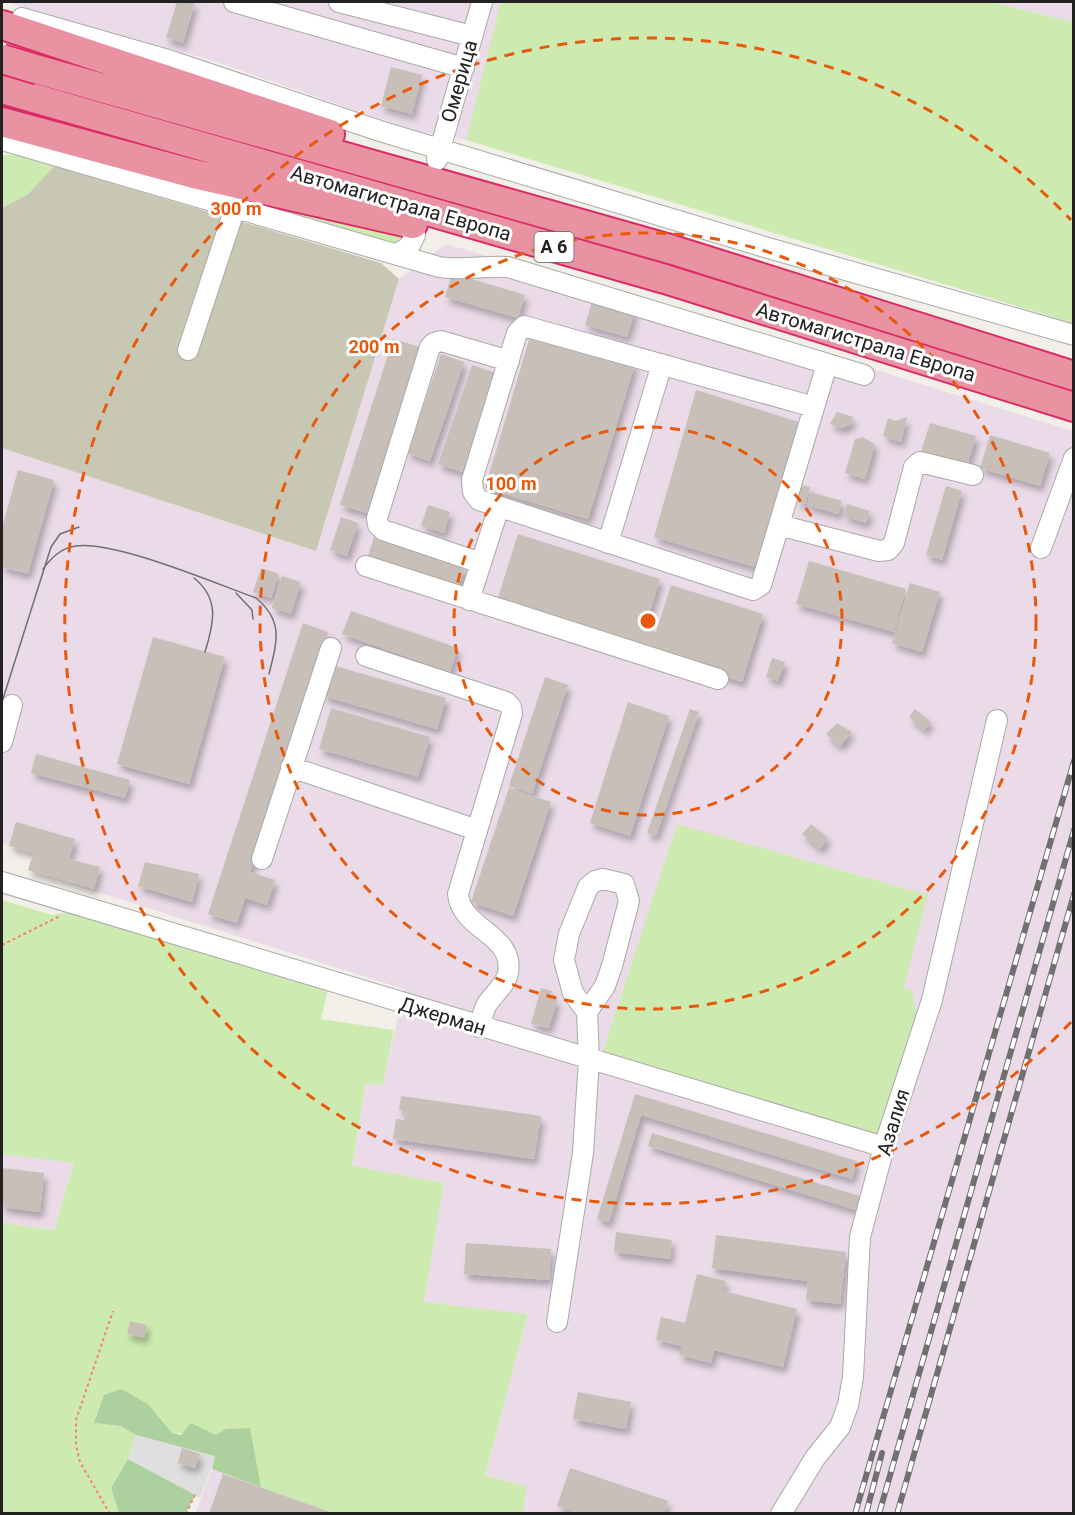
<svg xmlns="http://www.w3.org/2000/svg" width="1075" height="1515" font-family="Roboto,sans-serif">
	<defs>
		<filter id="shadow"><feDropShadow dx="3.5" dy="6" stdDeviation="3" flood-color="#0004"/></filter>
	</defs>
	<rect width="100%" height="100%" fill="#f2efe9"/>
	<path fill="#e0dfdf" d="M136,1435L216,1456L200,1498L128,1459Z"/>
	<path fill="#ebdbe8" d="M5,2H501L466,140L416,131L210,60Z
		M992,2H1073V22Z
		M446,244L821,353L1073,431V1513H523L527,1486L485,1477L528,1315L424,1302L444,1183L352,1167L366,1083L383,1085L404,989L28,870L33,853L2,843V448L316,551L399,279Z
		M2,1154L74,1162L54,1230L2,1223Z
		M212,1469L261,1487L334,1513L195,1514Z"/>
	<path fill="#c7c7b4" d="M54,166L381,263L399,279L316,551L2,448V208L28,194Z"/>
	<path fill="#cdebb0" d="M501,2H992L1073,22V323L466,140Z
		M20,132L410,234L398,246L385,247Z
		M5,155H19L54,166L28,194L2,208V158Z
		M677,824L928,895L904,988L912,990L916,1013L881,1137L603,1052Z
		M2,900L52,915L74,911L328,989L321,1019L394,1030L383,1085L366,1083L352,1166L444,1183L424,1302L528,1314L485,1476L527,1486L523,1513H334L261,1487L249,1428L216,1435L172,1433L148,1404L95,1423L120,1426L136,1435L128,1459L111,1488L119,1513H2V1223L54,1230L74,1163L2,1154Z"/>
	<path fill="#add19e" d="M121,1389L148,1404L172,1433L181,1435L191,1423L216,1435L226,1429L250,1428L261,1487L212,1469L215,1456L136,1435L120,1426L94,1423L104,1395Z
		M128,1459L195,1495L186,1513H119L111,1488Z"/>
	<path fill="#c7bfb8" filter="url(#shadow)" d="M177,2H195L183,43L166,38Z
		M391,67L422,75L412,114L381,106Z
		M452,273L525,295L518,318L445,297Z
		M593,299L635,311L627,337L585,325Z
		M531,333L635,364L588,519L485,488Z
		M393,339L423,348L370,514L340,505Z
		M441,354L464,362L430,461L407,453Z
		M472,365L496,373L462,472L438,464Z
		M696,390L802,423L758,568L654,537Z
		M837,412L853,417L851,424L842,428L830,424Z
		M907,417L901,442L883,436L888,418L895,421Z
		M930,423L976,436L967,466L921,452Z
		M990,435L1050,453L1040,486L980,468Z
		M862,437L875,444L865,479L845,473L855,439Z
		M18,470L54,480L28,574L2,567V528Z
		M801,485L810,487L805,504L797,501Z
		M946,486L962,491L942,560L926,555Z
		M811,492L842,501L838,514L807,505Z
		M847,504L870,511L866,523L844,516Z
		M428,505L450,512L444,533L421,526Z
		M341,517L358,523L347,556L330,550Z
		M518,534L660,579L645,628L656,632L671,585L763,614L742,682L496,604Z
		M374,537L465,567L458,588L367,559Z
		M809,561L906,589L894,632L796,604Z
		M261,568L279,574L271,598L253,592Z
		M282,576L301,582L291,614L272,608Z
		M910,583L940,592L922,652L892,643Z
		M351,611L458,648L450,672L342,634Z
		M303,623L328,632L250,872L275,880L267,905L245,898L237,923L208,914Z
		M153,637L225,657L189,784L117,764Z
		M772,658L785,662L778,681L766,677Z
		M332,665L446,698L437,729L323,696Z
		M545,677L568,685L532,794L509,786Z
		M628,702L669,716L630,836L590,823Z
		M331,708L430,737L418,777L319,749Z
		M690,709L699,712L656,836L647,833Z
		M915,709L931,722L924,730L909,717Z
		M837,723L852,732L840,746L826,734Z
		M36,754L130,780L125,798L31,773Z
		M509,788L551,802L513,916L471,902Z
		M16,822L75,839L69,859L100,867L94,889L28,870L34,853L9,846Z
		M811,824L828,838L820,849L802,834Z
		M145,862L199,874L192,902L138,886Z
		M541,988L552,991L550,998L557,1000L549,1028L531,1024Z
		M635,1094L857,1161L852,1179L641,1115L609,1222L597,1219Z
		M401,1096L541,1116L534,1159L393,1139L396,1119L404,1120L406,1111L399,1110Z
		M652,1133L863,1197L859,1211L648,1146Z
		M2,1168L44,1173L40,1212L2,1207Z
		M616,1232L672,1240L670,1259L614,1252Z
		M716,1235L846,1252L840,1304L806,1300L808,1281L712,1268Z
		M466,1243L551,1249L549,1280L464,1274Z
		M697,1274L726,1281L723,1291L797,1309L783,1367L714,1350L711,1363L679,1355L682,1346L656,1340L661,1317L685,1323Z
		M130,1321L147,1325L144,1338L127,1334Z
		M578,1392L631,1402L626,1429L573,1419Z
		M182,1448L200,1454L195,1468L178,1463Z
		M570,1468L668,1501L664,1514H579L557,1506Z
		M223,1474L333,1513V1514H209Z"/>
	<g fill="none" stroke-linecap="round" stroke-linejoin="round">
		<g stroke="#a9a9a9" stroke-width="22">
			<path id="minor" d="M234,2L464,68
				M339,2L472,36
				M22,18L165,59L380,131L768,248L1074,335
				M2,140L439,267C462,271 485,265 508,267L864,375
				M437,160L482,2
				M397,254L409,247L415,235
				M188,350L235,208
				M814,407L524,326L517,333L472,480L473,492L479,500L753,590L761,585L827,364
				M779,525L879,551L888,550L894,543L914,467L920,462L973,475
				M608,543L662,364
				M1041,548L1074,458
				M481,563L383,530L378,525L377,518L430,347L434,343L441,341L509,361
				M366,566L718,679
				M469,600L499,507
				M366,656L506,702L511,707L512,714L458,894C461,930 515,934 508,973C506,984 493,995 487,1004C483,1011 482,1019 479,1027
				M2,742L12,705
				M291,767L477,830
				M262,859L331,648
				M2,882L884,1147
				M557,1322L583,1153L589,1059L587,1012L573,993L564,960L569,934L588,887L595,881L603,879L624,884L629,901L612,966L605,986L587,1012
				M781,1514L815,1458L840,1427L848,1405L853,1377L860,1237L884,1147L932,1000L997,720"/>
		</g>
		<g stroke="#dc2a67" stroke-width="32">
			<path id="highway" d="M2,25L330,134
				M39,70L673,250L1074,376
				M2,89L665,279L1074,407
				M2,122L194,174L413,224"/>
		</g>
		<path stroke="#fa8072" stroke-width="2" stroke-dasharray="3 3" stroke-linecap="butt" d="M2,945L60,916
			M110,1514L80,1462L76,1445V1420L113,1311
			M186,1514L195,1495"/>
		<use href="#minor" stroke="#fff" stroke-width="20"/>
		<use href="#highway" stroke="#e892a2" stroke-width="28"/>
		<path stroke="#707070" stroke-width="1.5" d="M43,569C52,557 61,548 76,546C116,541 214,583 256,598C284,621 277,642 269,674
			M194,578C220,599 214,623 205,652
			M236,593L252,610L253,619
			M2,702L51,547L60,534L79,527"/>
		<g stroke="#707070" stroke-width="6">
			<path id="rail" d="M855,1514L1074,761
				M866,1514L882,1453
				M879,1514L1074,830
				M897,1514L1074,894"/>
		</g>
		<use href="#rail" stroke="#fff" stroke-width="4" stroke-dasharray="11" stroke-linecap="butt"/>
		<g stroke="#dc2a67" stroke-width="32" stroke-linecap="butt">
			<path id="highway-bridge" d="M2,59L39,70"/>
		</g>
		<use href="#highway-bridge" stroke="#e892a2" stroke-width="28"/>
	</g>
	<g fill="none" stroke="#e8590c" stroke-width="3" stroke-dasharray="10 8">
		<circle cx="648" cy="621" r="194"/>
		<circle cx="648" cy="621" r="388"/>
		<path d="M1071 1022A583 583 0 1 1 1071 220"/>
	</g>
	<g text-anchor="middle" stroke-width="6" stroke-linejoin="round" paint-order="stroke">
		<rect fill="#fff" stroke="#646464" stroke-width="1.5" x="534.5" y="232" width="39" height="30" rx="4.5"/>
		<g font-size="18" font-weight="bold" fill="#222">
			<text x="554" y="253">A 6</text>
		</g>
		<g font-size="20" fill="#222" stroke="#fff">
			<text transform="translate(459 81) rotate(-74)" y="7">Омерица</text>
			<text transform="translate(401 203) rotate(16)" y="7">Автомагистрала Европа</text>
			<text transform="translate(866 342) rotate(17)" y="7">Автомагистрала Европа</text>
			<text transform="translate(443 1016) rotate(17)" y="7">Джерман</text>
			<text transform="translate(893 1122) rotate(-73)" y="7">Азалия</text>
		</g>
	</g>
	<circle cx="648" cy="621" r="9" fill="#e8590c" stroke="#fff" stroke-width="3"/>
	<g font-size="18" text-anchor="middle" font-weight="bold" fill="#e8590c" stroke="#fff" stroke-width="6" stroke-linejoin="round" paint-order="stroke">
		<text x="236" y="215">300 m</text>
		<text x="374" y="353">200 m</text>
		<text x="511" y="490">100 m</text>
	</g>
	<rect width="1075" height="1515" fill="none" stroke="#222222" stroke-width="6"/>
</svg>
